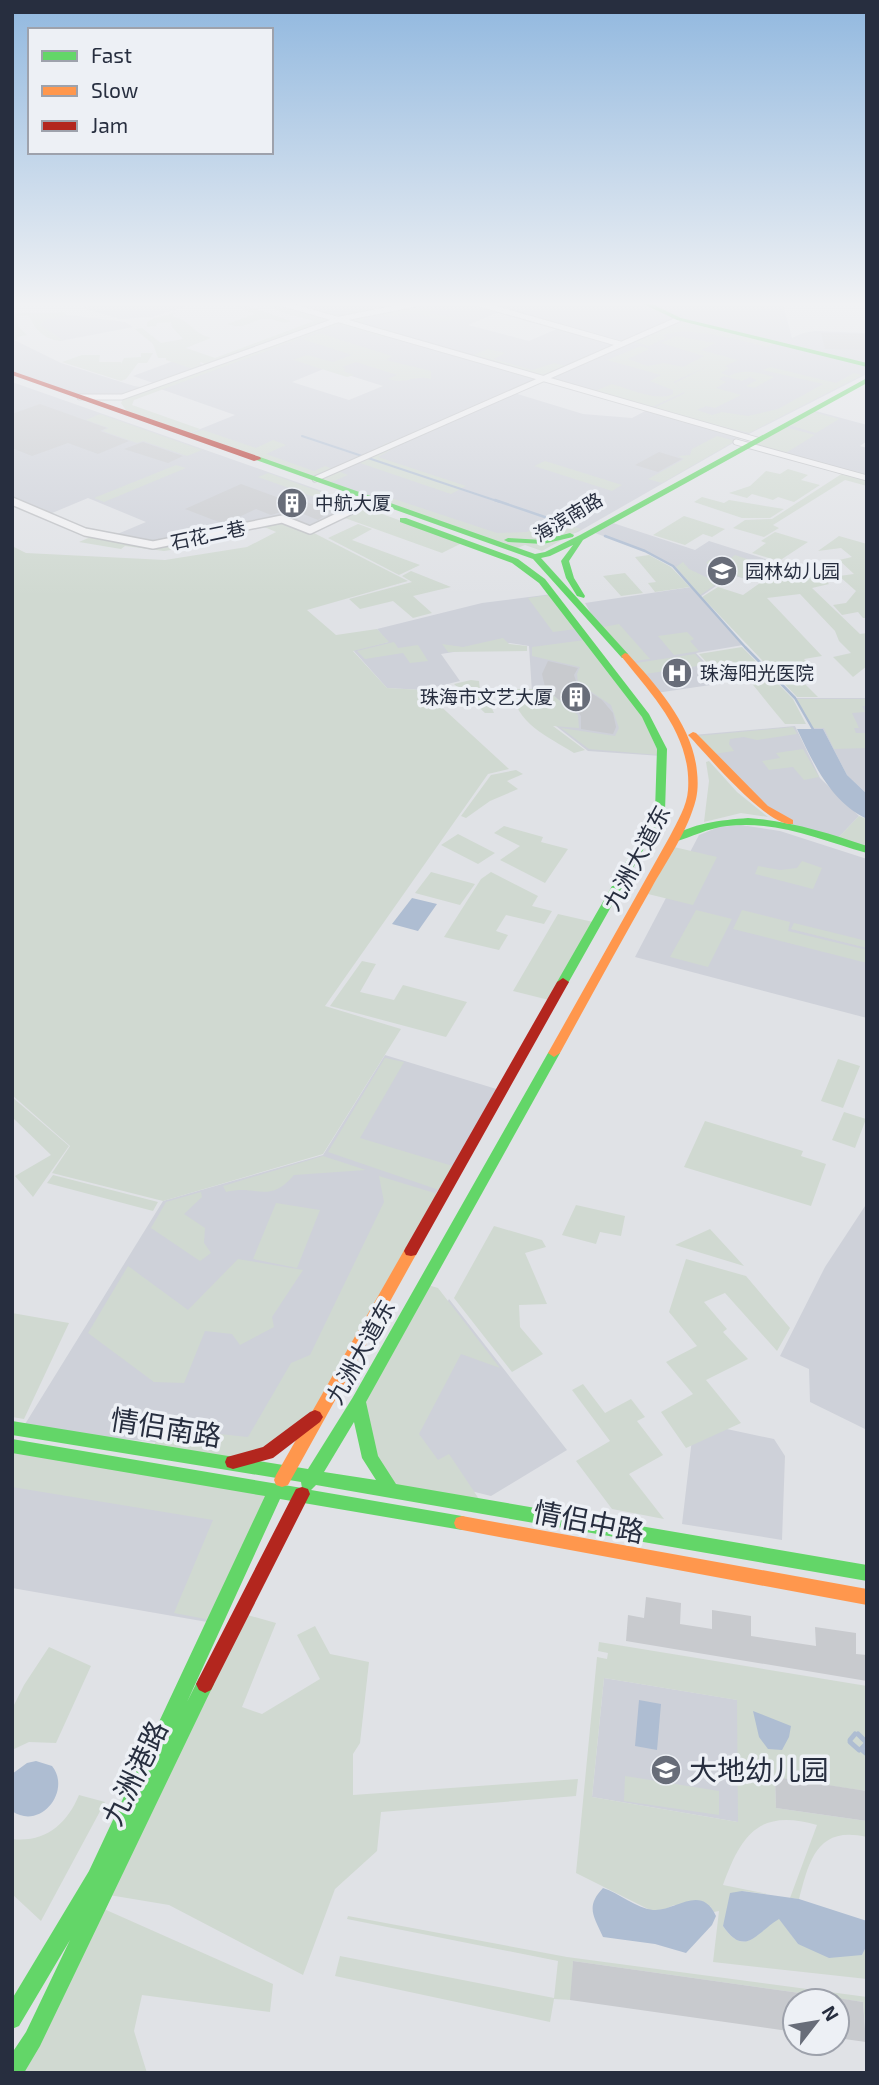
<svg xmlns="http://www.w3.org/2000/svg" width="879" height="2085" font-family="'Exo 2','Noto Sans SC',sans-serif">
	<rect width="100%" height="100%" fill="#e0e2e6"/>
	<path fill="#ced1d9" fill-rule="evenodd" d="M94,304H179L187,306L152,317L120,319L83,308Z
		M307,304H783L792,338L803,333L815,331L867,333V374L749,434L578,532L558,539L527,543L431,520L188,434L235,415L152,386L156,384L133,376L187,356L207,367L339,320L298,308ZM499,312L520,316L559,328L529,341L468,325ZM326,368L383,386L349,400L292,382ZM542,377L649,409L632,418L583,414L511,392Z
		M53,313L125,322L133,327L60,341L38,327L37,314Z
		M12,339L61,363L134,386L147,388L122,397H80L12,373Z
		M12,382L362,505L311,531L282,520L161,545L108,538L146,522L88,498L45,516L12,502Z
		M812,410L867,425V441L860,446L867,448V478L748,446Z
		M610,522L695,550L709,541L778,563L752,581L732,575L700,597L743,645L696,653L724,683L656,693L598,626L585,603L691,587L673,566L645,551L592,532Z
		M552,594L662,756L588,751L533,708L529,646L510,643L441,654L460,681L423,690L387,688L353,650L388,642L377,629L482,603Z
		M795,698H867V794L847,775L823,729H813Z
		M795,726L820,778L859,816L836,840L798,828L764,808L693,735Z
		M741,825L780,831L867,859V1018L635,957L699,835L719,827Z
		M385,1055L503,1091L266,1453L22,1429L163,1201L323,1155Z
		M867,1203V1425L865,1429L810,1402L809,1369L780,1356L825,1267Z
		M449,1299L567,1450L491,1496L423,1479L395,1405Z
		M694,1422L774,1439L785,1456L782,1540L682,1524Z
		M12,1445L275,1490L213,1623L12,1588Z
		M604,1678L738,1700V1822L592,1797Z"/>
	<path fill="#d0d9d1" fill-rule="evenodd" d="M229,304C252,304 269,315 291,321C281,325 277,319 268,319C250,318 249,331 227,324L255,314Z
		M263,304H298L340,315L334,321L340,324L352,320L340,314L376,307C383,311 414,310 422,308L418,304H441L430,313L455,318L444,322L425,315L405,312L395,316L375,314L363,319L364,324L397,332L383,337L339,324L134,400L132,405L200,429L188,434L128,413L121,403L124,397L208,366L201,362L199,364L205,367L196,370L166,360V358H158L153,344L135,329L142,328L161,343L183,339L172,327L171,322L157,323L156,326L147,327V322L154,318L175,313L171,316C193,321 190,332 211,338L186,348L215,358L314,321L284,313Z
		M64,312L65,316L47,319L40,325L63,340C47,343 33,328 29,315L16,316L18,326L27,335L17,337L18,339L12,341V314Z
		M679,320L775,343L767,347C743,341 684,324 662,336L668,337L649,346L631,341Z
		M319,333L392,356L386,360L431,371V379C413,374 408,385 388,379L397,375L356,362L342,367L346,369L343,371L354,375L347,377L293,360L307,355L333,362L352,355L302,339Z
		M676,336L715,343L701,350L738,360L725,366L729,368L721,373L729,376C744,368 759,373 774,377L754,388L746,386L757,380L750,377L742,381L724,376L719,379L726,382L716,388L741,395L715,408L706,406L697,410L712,415L722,412L748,416L778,409L823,384L763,370L770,367L836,383L854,373L862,375L749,433L652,409L685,393L675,383L710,365L673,382L684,392L650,408L595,391L612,384C630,389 656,402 673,394V390L650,381L661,375L607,360L641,346L649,349L628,359L648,366L664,363L683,367L704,356L661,343Z
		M488,349L505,353L494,359L532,370L554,363L566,366L542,376L471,356Z
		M141,353H153L147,363H138L126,379L121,381L62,362L82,355H100L99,362H121V364L124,358L141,357Z
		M813,412L839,419L816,433L789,425Z
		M100,414L202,450L187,456L143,441L137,443L103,431L109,428L86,420Z
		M785,427L815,435L784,454L753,445Z
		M203,430L256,448L273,440L286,445L266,454L314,471L325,466L348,475L329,483L191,434Z
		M717,436L735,441L662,483L648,479L684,459L678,456L690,455L692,449Z
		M387,443L398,446L378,457L466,486L451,494L354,461Z
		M545,461L622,485L612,491L534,466Z
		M176,465L186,468L104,502L94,498Z
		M788,469L808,475L801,480L820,485L794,502L778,497L773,500L752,494L747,498L729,493L750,486L766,471L780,474Z
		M268,473L357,505L348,509L258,477Z
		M843,473L867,479V486L845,480L773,525L779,528L764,537L733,528L745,520L772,519Z
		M379,494L497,533L527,532L551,519L581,529L542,551L525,545L515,549L372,498Z
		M702,497L724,503L729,500L784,509L770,518H742L694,502Z
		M363,507L462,543L442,553L342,517Z
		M684,516L725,529L712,537L703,534L685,545L653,535Z
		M281,521L310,531L408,581L307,610L336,635L377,629L389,642L353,651L387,688L423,690L509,769L488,774L325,1006L401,1029L323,1154L163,1201L52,1173L70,1146L12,1095V546L26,553L165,560L247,547L276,532L260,525Z
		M358,524L372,529L352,540L420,565L399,575L328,538Z
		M257,527L223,542L212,538L201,543L204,545L164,551L125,546L121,549L79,542L93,536L153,546Z
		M775,532L808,542L779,561L752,553L766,543L761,541Z
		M839,536L867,544V618H863L858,612L842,615L833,605L846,603L856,591L839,576L854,574L839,560L852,557L841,548L818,551Z
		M649,555L671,567L690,587L655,592L648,583L656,582L635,557Z
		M735,555L769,566L752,581L732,574L700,595L676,567L683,562L689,569L710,579L720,572L706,563L709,560L724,563Z
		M411,571L451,587L413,596L432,613L413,618L393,601L360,609L349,599L412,582L402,576Z
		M625,573L643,593L621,596L603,576Z
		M818,574L829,584L812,588L860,634L867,633V666L853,677L833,657L851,653L839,641L835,631L800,594L767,598L822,656L804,659L815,672L796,675L818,697H797L702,597L718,587L743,595L760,583Z
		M550,595L576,629L553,632L528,598Z
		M619,624L650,659L633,661L603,627Z
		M687,632L694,639L690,641L699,651L674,655L658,636Z
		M503,638L509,644L527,646V651L448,652L442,644L463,647Z
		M585,640L643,716L659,755L589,749L561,728L615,736L619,728L611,705L578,683L577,674L580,667L532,656V647Z
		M394,642L398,648L418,645L428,661L410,663L403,653L365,659L357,651Z
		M742,647L793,699L806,724H785C767,703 752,682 732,661L709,665L699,654Z
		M695,654L704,665L645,674L636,663Z
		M471,680L479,681L480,690H491L490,704L494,713H485L454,684Z
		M512,689H545L578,715L579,728L553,726L585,750L574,753C547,736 515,723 512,689Z
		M797,699H867V706H862L865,712L852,713L859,728H854L856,733H867V748L834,749L824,728H813Z
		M793,727L797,734L757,740L744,737L730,739L729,744L734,751L714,754L697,736Z
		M803,749L819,777L804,780L793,767L769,770L762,761L780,758L776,753Z
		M709,761L737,792L768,817L741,813L704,822L709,781L706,762Z
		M516,770L523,774L507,781L518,789L490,801L466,818L461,816L491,775Z
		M859,816L867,819V850L836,840Z
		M504,826L543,837L541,842L568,849L545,883L500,860L520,846L494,833Z
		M458,834L495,853L478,864L441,845Z
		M674,847L717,857L693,905L648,894Z
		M802,861L822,868L813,889L755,874L758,866L780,870L797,868Z
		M431,872L475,884L460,905L415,893Z
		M491,872L538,896L532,906L552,911L544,924L506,915L496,931L508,935L499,950L444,937L481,879Z
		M696,910L732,919L708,967L670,957Z
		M742,910L790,922L788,931L867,950V963L733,929Z
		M558,914L593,922L549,1000L513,991Z
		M794,923L867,941V948L791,929Z
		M362,961L376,964L360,992L394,1000L403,985L467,1002L446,1037L330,1006Z
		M385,1058L404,1062L360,1138L456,1167L442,1191L328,1152Z
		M838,1059L860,1066L843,1108L821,1101Z
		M12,1097L69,1146L33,1197L15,1176L51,1155L12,1117Z
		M844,1112L866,1119L855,1148L832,1140Z
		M705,1121L803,1151L801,1156L826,1164L811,1206L684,1167Z
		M323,1156L366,1170L294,1175C268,1205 258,1184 226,1192L223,1186Z
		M53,1175L158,1202L153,1211L47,1183Z
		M379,1176L441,1195L319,1410L264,1451L228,1459L154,1446L161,1428L248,1437L291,1363L310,1355L384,1202Z
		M201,1192L202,1197L184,1214L205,1228L204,1243L211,1253L200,1261L151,1228L166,1202Z
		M276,1203L320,1210L297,1268L253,1259Z
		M576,1205L625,1216L621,1236L600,1232L596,1244L562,1235Z
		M494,1226L542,1240L546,1247L525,1253L547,1304L519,1305L520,1327L543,1354L512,1372L454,1298Z
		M710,1229L744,1266L675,1245Z
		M238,1259L303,1270L272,1317L274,1327L240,1345L232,1334L205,1331L184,1383L154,1382L88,1333L128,1266L188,1310Z
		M686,1259L746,1276L790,1328L777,1351L725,1293L704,1302L727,1329L723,1332L748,1359L706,1380L741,1423L686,1448L661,1412L693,1394L666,1362L697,1346L669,1312Z
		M428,1285L438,1288L500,1368L461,1354L419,1434L438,1460L449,1454L481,1502L394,1487L381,1471L364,1401Z
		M12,1313L69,1323L24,1419L12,1417Z
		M583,1384L605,1413L631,1399L645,1417L637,1421L663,1455L629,1474L664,1519L612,1509L576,1461L610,1441L572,1390Z
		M12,1449L271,1492L211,1620L174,1613L213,1520L12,1487Z
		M244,1614L276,1623L242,1707L262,1714L320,1679L297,1635L315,1626L330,1654L369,1662L360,1743L353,1754V1795L578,1779L576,1796L381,1812L377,1851L335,1889L303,1975L169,1905L109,1895Z
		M599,1642L867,1686V1791L775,1778L776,1808L867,1821V1837C817,1825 809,1861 799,1899L790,1898L817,1825C759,1808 741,1835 723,1885L768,1894L742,1891L723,1926C745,1958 756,1933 779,1918L798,1944L862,1955L867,1945V1979L713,1962L719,1911L714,1912L710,1906L674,1905L663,1910H650L576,1873L597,1657L607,1659L608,1653L598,1651ZM604,1678L737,1700L738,1822L592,1797Z
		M49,1647L91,1666L56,1743L29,1742L12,1750V1709L24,1685Z
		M625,1776L719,1791V1815L624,1801Z
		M79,1795L105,1802L41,1921L12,1894V1839C45,1843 67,1824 79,1795Z
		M104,1909L273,1984L270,2012L142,1995L134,2031L147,2073H20Z
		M348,1916L567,1957L867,1997V2046L863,2002L573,1961L571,2000L554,1999L550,2022L335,1976L340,1956L554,1998L558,1961L347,1919Z"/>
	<path fill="#aebdd2" d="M797,729H823L847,775L867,794V819C830,801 814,764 797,729Z
		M412,898L437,904L418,931L392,924Z
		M639,1700L661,1704L657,1750L635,1746Z
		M753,1711L791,1726L789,1737L782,1750L768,1749L759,1737Z
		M36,1761L52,1766C72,1791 40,1831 12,1811V1774L27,1763Z
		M603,1888C619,1893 636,1908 653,1910C675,1912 701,1883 716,1916L712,1925L686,1953L655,1944L603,1937C594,1916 585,1907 603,1888Z
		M742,1891L799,1899L867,1921V1945L862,1955L829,1958L798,1944L779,1919C756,1933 745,1958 723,1926L730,1893Z"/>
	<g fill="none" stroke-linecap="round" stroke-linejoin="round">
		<path stroke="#aebdd2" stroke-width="2" d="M302,436L500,502"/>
		<path stroke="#aebdd2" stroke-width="2.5" d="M495,500L571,526
			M605,536L645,551L673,566L745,647L795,698L814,731"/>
		<path stroke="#aebdd2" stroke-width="5" d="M858,1734L865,1741
			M850,1740L855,1734
			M850,1742L859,1750
			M866,1744L861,1749L867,1754"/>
	</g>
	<path fill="#c8cace" d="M821,333L864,334L867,350L825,349Z
		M40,404L107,428L100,431L129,441L98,454L68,443L32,456L12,448V414Z
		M143,442L183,456L168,463L124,449Z
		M659,452L682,459L658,472L635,465Z
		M241,484L282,499L290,496L331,511L318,520L291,509L271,515L256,509L224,524L185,509Z
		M548,661L578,668L574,675L577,684L602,700L613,713L616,727L613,734L581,729V716L576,709L558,699L545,687L542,674Z
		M646,1597L681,1603L680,1624L712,1629V1610L751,1616V1636L816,1646L815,1627L856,1633V1654L867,1655V1681L626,1641L628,1615L644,1618Z
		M775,1777L867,1791V1821L776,1808Z
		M573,1961L814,1995L813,2001H795V2032L570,2000Z
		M837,1998L863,2002L866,2042L837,2038Z"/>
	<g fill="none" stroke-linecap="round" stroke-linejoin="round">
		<g stroke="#bec0c4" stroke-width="7">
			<path id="street-far1" d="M284,304L757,440
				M480,304L620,344
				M80,397H122L340,319L416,304
				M736,442L867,478
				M315,479L679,319
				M12,501L15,502"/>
		</g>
		<g stroke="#bec0c4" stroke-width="10">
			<path id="street" d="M12,501L85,532L153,545L282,519L310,530L362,505"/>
		</g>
		<use href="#street-far1" stroke="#f0f0f2" stroke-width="5"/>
		<use href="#street" stroke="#f0f0f2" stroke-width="7"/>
		<path fill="#63d668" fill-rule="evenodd" d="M643,304H652L681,318L867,363V367L677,320Z
			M867,378V383L583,540L569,561L574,578L585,596L584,598L577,596L566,578L561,561L573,545L550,556L541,558L628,654V658H622L533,559L253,459L260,457L535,554L545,552L580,535Z
			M400,518H406L518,559L545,579L649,714L667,749L665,811L567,985H559L557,982L655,811L657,749L642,717L539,583L512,563L400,522Z
			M570,533L574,535L573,537L543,544L508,542L504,540L508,538L543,540Z
			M748,818C790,821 828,833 867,846V853C820,840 777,820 727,826C708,828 692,837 674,842L669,839C690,823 722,820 748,818Z
			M554,1049L560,1053L366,1402L378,1456L396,1484L867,1565V1581L316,1485L311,1490L462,1516L468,1518L470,1523L468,1528L462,1530L280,1499L187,1702L199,1678L205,1675L211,1678L214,1684L211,1690L40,2046L24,2073H12V2053L26,2032L70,1940L19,2026L12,2029V1999L89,1871L265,1496L12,1453V1439L302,1488L301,1482L12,1435V1421L308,1469L353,1397L548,1053ZM354,1422L362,1458L376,1480L324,1472Z"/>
		<path fill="#ff974d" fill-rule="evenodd" d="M625,653L628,654C658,687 693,726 697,772C698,781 698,790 696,799C688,831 667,860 651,889C620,944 590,998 560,1053L554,1057L548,1053L670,836C677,822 687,806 688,790C692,735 652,695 621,656Z
			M693,732L696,733L768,806L793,820V824C767,827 709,757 690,737L688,735Z
			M411,1246L416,1247L418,1251L288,1485L282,1487L276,1485L274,1480L276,1475L406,1247Z
			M462,1516L867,1589V1605L462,1530L456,1528L454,1523L456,1518Z"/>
		<path fill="#b3261e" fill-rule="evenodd" d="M12,371L260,457L261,459L254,461L12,375Z
			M563,978L569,982L416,1255L411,1256L406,1255L404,1251L406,1247L557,982Z
			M315,1410L320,1412L323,1417L320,1422L273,1458L233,1469L227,1467L225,1462L227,1457L263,1447L310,1412Z
			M302,1487L308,1489L310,1494L211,1690L205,1693L199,1690L196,1684L199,1678L296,1489Z"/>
	</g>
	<linearGradient id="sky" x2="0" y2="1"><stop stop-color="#91b8df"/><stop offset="0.51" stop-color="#f1f2f4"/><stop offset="1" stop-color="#f1f2f4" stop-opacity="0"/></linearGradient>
	<rect width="879" height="596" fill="url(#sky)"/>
	<defs>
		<g id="building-disc" transform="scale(1.575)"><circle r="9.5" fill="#686d79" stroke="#edf0f5"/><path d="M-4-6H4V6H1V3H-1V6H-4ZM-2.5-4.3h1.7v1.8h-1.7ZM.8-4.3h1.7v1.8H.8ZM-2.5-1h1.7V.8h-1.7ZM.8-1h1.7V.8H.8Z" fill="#fff"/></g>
		<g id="school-disc" transform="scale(1.575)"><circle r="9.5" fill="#686d79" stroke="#edf0f5"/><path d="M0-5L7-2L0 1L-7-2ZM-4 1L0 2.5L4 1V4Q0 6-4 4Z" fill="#fff"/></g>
		<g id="hospital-disc" transform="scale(1.575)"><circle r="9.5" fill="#686d79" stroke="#edf0f5"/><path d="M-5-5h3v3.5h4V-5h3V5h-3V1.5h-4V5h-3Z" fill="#fff"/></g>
	</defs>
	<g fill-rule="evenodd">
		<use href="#building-disc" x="292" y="503"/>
		<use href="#school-disc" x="722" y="571"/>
		<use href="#hospital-disc" x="677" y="673"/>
		<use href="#building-disc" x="576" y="697"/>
		<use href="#school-disc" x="666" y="1770"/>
	</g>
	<g text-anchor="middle" stroke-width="7" stroke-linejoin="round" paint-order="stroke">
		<g font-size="19" fill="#272e3f" stroke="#edf0f5" text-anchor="start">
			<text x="315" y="510">中航大厦</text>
			<text x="745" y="578">园林幼儿园</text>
			<text x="700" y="680">珠海阳光医院</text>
			<text x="553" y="704" text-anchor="end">珠海市文艺大厦</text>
		</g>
		<g font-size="19" fill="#272e3f" stroke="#edf0f5">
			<text transform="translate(568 517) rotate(-31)" y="7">海滨南路</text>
			<text transform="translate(208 535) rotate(-12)" y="7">石花二巷</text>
		</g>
		<g font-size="23" fill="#272e3f" stroke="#edf0f5">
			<text transform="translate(637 858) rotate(-62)" y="8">九洲大道东</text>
			<text transform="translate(361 1352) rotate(-61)" y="8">九洲大道东</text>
		</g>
		<g font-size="28" fill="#272e3f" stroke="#edf0f5">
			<text transform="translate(166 1428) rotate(9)" y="10">情侣南路</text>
			<text transform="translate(589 1522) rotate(11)" y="10">情侣中路</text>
			<text transform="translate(135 1773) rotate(-64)" y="10">九洲港路</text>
		</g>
		<g font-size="28" fill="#272e3f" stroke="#edf0f5" text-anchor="start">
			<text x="689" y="1780">大地幼儿园</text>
		</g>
	</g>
	<rect width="879" height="2085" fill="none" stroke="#272e3f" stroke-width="28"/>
	<rect x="28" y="28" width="245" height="126" fill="#edf0f5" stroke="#9ea2ac" stroke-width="2"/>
	<rect x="42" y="51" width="35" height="10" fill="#63d668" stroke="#9ea2ac" stroke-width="2"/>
	<text x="91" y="63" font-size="21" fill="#272e3f">Fast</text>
	<rect x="42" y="86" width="35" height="10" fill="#ff974d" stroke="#9ea2ac" stroke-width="2"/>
	<text x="91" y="98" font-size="21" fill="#272e3f">Slow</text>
	<rect x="42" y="121" width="35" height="10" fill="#b3261e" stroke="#9ea2ac" stroke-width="2"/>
	<text x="91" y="133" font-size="21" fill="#272e3f">Jam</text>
	<g transform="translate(816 2022) rotate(59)"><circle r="33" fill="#edf0f5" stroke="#9ea2ac" stroke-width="2"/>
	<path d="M0-5L12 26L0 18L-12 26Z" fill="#686d79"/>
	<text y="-10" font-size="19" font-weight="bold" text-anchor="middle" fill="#272e3f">N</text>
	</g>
</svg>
